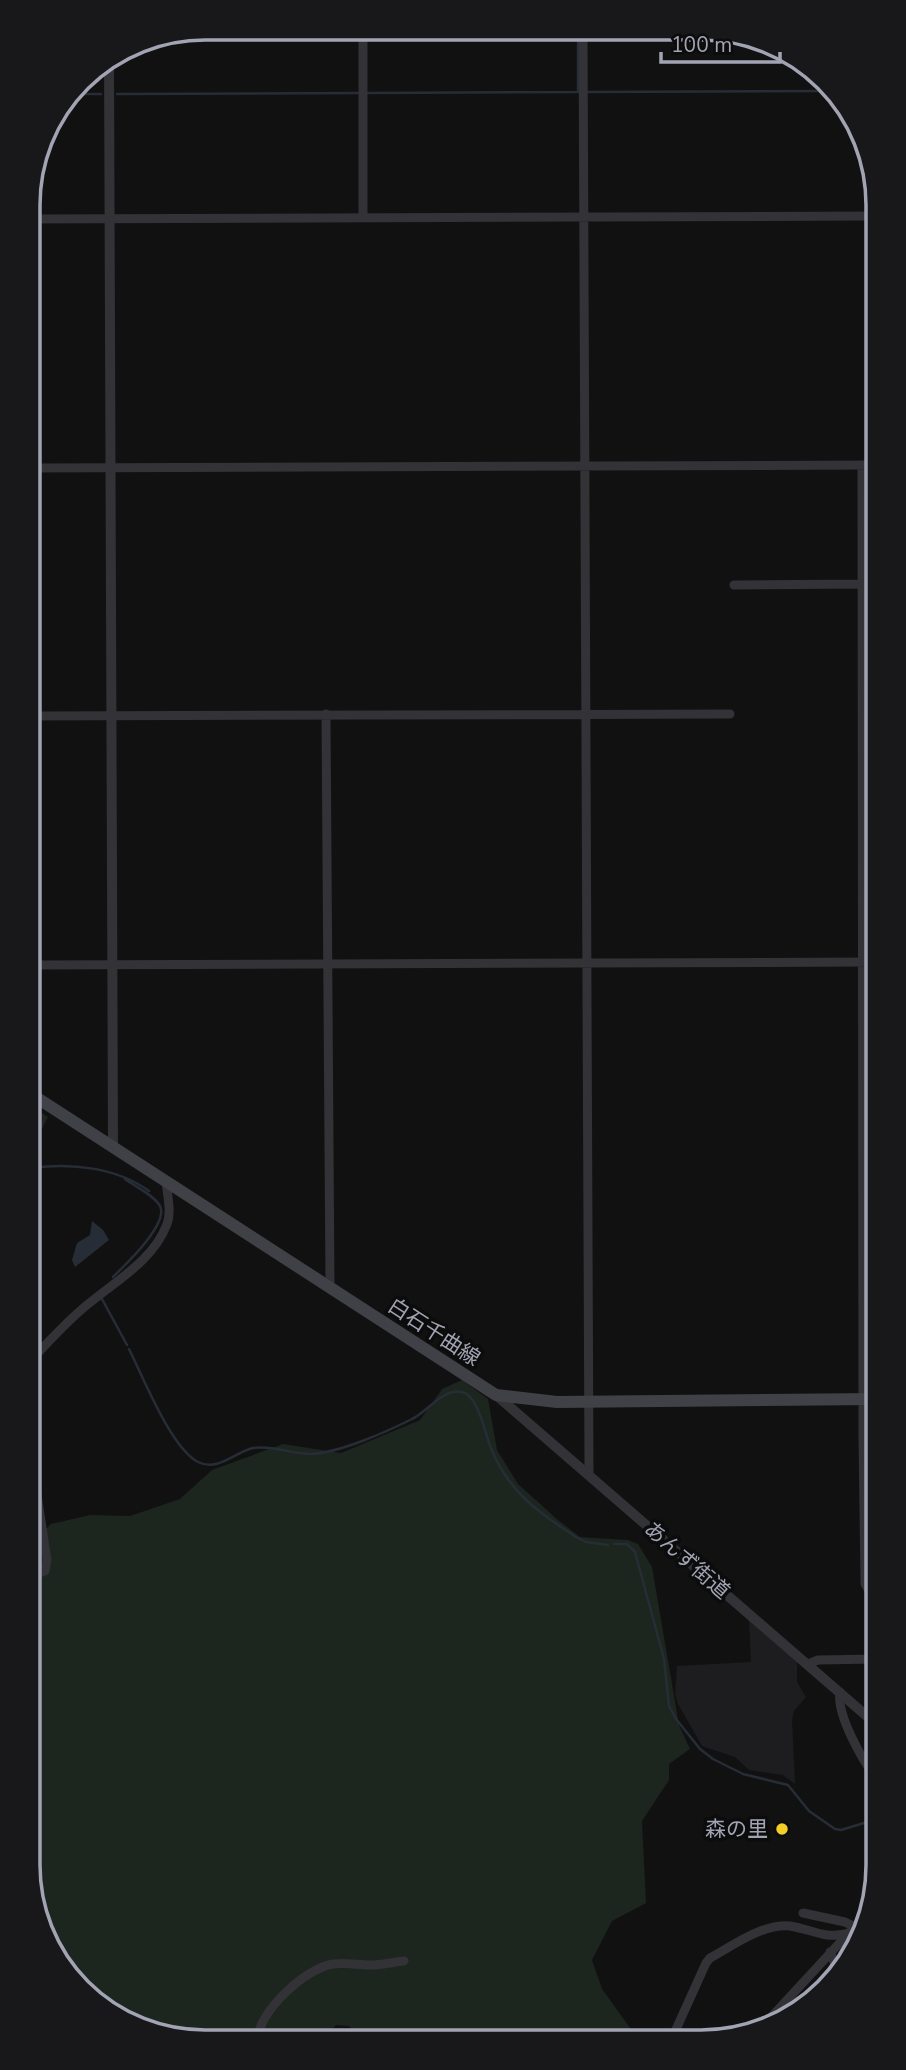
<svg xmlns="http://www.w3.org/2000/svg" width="906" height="2070" font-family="'Nunito Sans','Noto Sans JP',sans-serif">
	<rect width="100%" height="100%" fill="#111112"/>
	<path fill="#1d1d1f" d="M865,596H873L874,743H868Z
		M749,1620L797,1661V1682L806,1697L794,1711L792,1720L795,1784L783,1775L749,1770L735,1757L702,1746L678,1704L675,1694L677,1666L751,1662Z"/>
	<path fill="#1d251f" d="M31,1106L48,1117L32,1148Z
		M462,1380L488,1399L497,1450L518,1484L558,1520L580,1537L628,1540L638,1544L652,1567L679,1725L690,1749L669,1764V1780L642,1821L646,1903L612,1921L592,1960L602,1989L636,2036L358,2038L349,2026L336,2025L325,2038L171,2039L88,1998L34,1911L33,1535L39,1536L51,1524L90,1515L130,1516L180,1499L212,1470L283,1444L341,1453L420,1420L442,1389Z"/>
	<path fill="#272d36" d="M92,1221L103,1230L109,1240L75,1267L72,1260L77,1243L90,1235Z"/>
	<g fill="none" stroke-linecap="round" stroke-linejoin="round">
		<path stroke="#272d36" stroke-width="2.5" d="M587,92L830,91
			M367,93L578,92V30
			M72,94H101
			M117,94L359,93
			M32,1168C71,1163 116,1167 149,1191
			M113,1277C125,1265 169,1224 160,1206C154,1195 134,1186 125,1179
			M102,1299L127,1345
			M129,1349C143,1377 171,1448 198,1462C218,1472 235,1452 253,1448C272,1445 292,1454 311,1454C339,1453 386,1432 412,1419C427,1412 443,1388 462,1392C479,1396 485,1435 492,1451C511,1494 538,1512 576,1537L586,1542L608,1545
			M614,1544H627L635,1552L664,1659L669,1706L676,1719L700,1749L713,1759L743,1774L788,1785L809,1811L835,1829L841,1830L877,1819"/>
		<path stroke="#2e2e32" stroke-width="16" stroke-dasharray="16 8" stroke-linecap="butt" d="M34,1904L35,1912"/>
		<path stroke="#323237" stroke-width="9" d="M363,29V218
			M583,30L589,1474
			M28,219L872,216
			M862,465L863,1437L865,1584L877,1604
			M29,468L873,465
			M734,585L862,584
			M326,714L330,1287
			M30,716L730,714
			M31,965L875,962
			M32,1362L37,1354C54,1336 72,1316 92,1301C119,1279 154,1259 167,1224C172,1211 167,1195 166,1181
			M33,1469L47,1560L45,1571L33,1575
			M808,1664L818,1660L877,1659
			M840,1692C836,1714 863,1762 877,1779
			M803,1913L845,1922L855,1927
			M830,1952L839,1974
			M764,2025L870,1910
			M673,2036L706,1963L710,1958C734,1945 761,1924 790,1926C803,1928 815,1933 827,1935C840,1937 852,1931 865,1931
			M258,2038C259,2011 306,1968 333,1964C345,1962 359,1965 371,1965C382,1965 394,1962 404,1961"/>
		<path stroke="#323237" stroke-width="10" d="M109,59L113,1146
			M496,1395L877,1725"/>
		<path stroke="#404047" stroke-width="12" d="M31,1094L496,1395L557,1402L876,1399"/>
	</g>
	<circle fill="#f4ce27" stroke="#0c0c0d" stroke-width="2.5" cx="782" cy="1829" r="7"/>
	<g text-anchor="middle" stroke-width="7" stroke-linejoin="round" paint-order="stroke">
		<g font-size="21" fill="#a2a4b3" stroke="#0c0c0d">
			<text transform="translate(434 1332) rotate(33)" y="7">白石千曲線</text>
			<text transform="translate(687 1560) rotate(41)" y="7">あんず街道</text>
		</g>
		<g font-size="21" fill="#a2a4b3" stroke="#0c0c0d" text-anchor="end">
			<text x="768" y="1836">森の里</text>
		</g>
	</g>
	<path d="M0 0H906V2070H0ZM205 40H701A165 165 0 0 1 866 205V1865A165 165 0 0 1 701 2030H205A165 165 0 0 1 40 1865V205A165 165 0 0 1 205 40Z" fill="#18181a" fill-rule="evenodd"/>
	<path fill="none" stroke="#a2a4b3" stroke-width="3.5" d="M205 40H701A165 165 0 0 1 866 205V1865A165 165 0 0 1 701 2030H205A165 165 0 0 1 40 1865V205A165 165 0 0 1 205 40Z"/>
	<path d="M661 52v10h119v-10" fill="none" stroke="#a2a4b3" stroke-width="3.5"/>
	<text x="671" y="52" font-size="21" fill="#a2a4b3" stroke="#0c0c0d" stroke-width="5" paint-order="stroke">100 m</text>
</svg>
